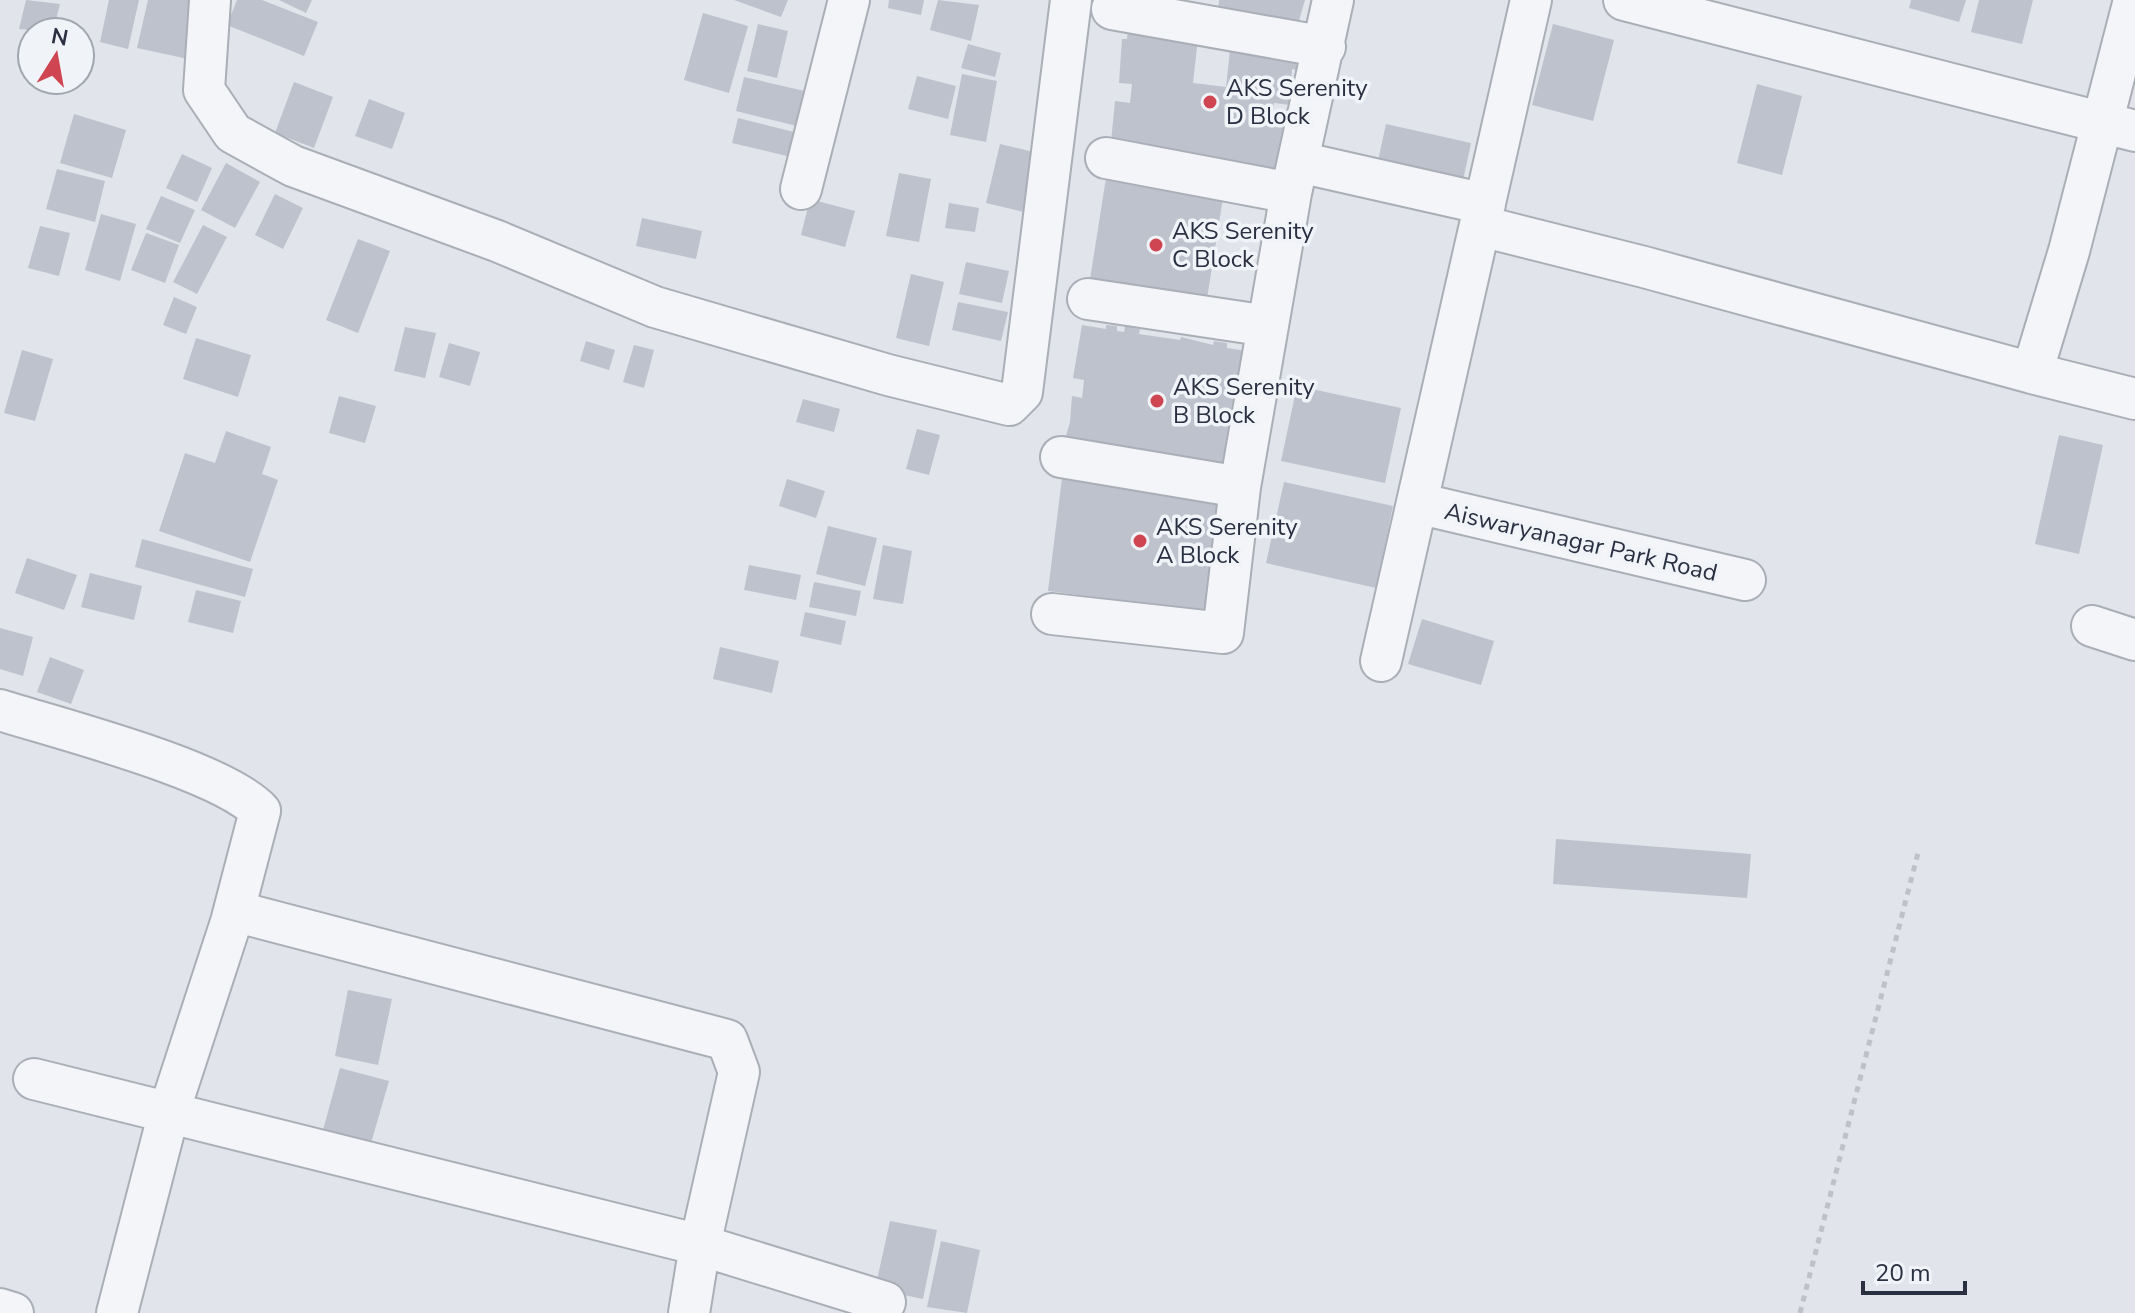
<svg xmlns="http://www.w3.org/2000/svg" width="2135" height="1313" font-family="'Nunito Sans',sans-serif">
	<rect width="100%" height="100%" fill="#e1e4ea"/>
	<path fill="#bec2cc" d="M26,0L60,4L53,32L19,29Z
		M109,0H139L128,49L100,42Z
		M148,0H200L188,59L137,48Z
		M237,0H262L318,22L304,56L227,25Z
		M279,0H312L306,13Z
		M734,0H788L781,17Z
		M889,0H924L921,15L888,8Z
		M938,0L979,5L971,41L930,30Z
		M1219,0H1305L1298,24L1218,12Z
		M1911,0H1966L1959,22L1909,8Z
		M1979,0H2033L2022,44L1971,32Z
		M703,13L748,26L729,93L684,80Z
		M758,24L788,31L777,78L747,71Z
		M1553,24L1614,40L1593,121L1532,105Z
		M1128,30L1198,38L1193,83L1226,87L1231,41L1297,57L1296,70L1292,69L1290,105L1274,103L1272,125L1284,126L1276,175L1198,167L1199,155L1110,152L1115,101L1130,103L1132,84L1119,83L1122,39H1127Z
		M968,44L1001,53L995,77L961,68Z
		M962,74L997,81L986,142L950,135Z
		M917,76L956,86L948,119L908,109Z
		M744,77L809,92L801,127L736,111Z
		M294,82L333,97L314,148L275,133Z
		M1757,84L1802,96L1782,175L1737,163Z
		M369,99L405,113L392,149L355,136Z
		M74,114L126,130L112,178L60,163Z
		M738,118L798,133L791,157L732,143Z
		M1386,124L1471,143L1461,190L1376,170Z
		M1000,144L1042,154L1028,213L986,203Z
		M182,154L212,168L197,202L166,188Z
		M226,163L260,182L235,228L201,210Z
		M57,169L105,181L95,222L46,209Z
		M899,173L931,179L919,242L886,236Z
		M1106,178L1223,198L1205,311L1088,292Z
		M275,194L303,208L283,249L255,235Z
		M161,196L195,210L180,243L146,229Z
		M810,199L855,211L845,247L801,235Z
		M949,203L979,208L975,232L945,228Z
		M101,214L136,224L120,281L85,270Z
		M642,218L702,231L696,259L636,246Z
		M203,225L227,237L197,294L173,282Z
		M40,226L70,233L59,276L28,268Z
		M146,233L179,245L165,283L131,270Z
		M358,239L390,251L358,333L326,320Z
		M966,262L1009,271L1002,303L959,294Z
		M911,274L944,282L929,346L896,338Z
		M174,297L197,307L186,334L163,325Z
		M958,302L1008,312L1001,341L952,330Z
		M1082,325L1106,329V325L1117,326V331L1124,332L1125,326L1140,329L1139,334L1180,340L1181,337L1213,345L1214,341L1227,343V348L1253,352L1241,405L1232,404L1230,421L1238,422L1231,472L1063,446L1070,422L1072,396L1082,398L1084,380L1073,378Z
		M405,327L436,333L425,378L394,371Z
		M196,338L251,355L238,397L183,379Z
		M586,341L615,350L609,370L580,361Z
		M449,343L480,352L470,386L439,377Z
		M634,345L654,350L644,388L623,382Z
		M22,350L53,359L35,421L4,413Z
		M1297,386L1401,408L1385,483L1281,461Z
		M339,396L376,406L365,443L329,433Z
		M803,399L840,409L834,432L796,422Z
		M917,429L940,435L929,475L906,469Z
		M226,431L271,447L262,474L278,480L250,562L159,531L185,453L215,463Z
		M2059,435L2103,445L2079,554L2035,544Z
		M1063,470L1232,491L1217,613L1048,591Z
		M787,479L825,491L816,518L779,506Z
		M1284,482L1393,506L1376,588L1266,563Z
		M828,526L877,538L865,586L816,574Z
		M142,539L253,569L245,597L135,567Z
		M883,545L912,551L903,604L873,599Z
		M27,558L77,575L64,610L15,593Z
		M749,565L801,575L796,600L744,590Z
		M90,573L142,586L134,620L81,607Z
		M814,582L861,591L856,616L809,607Z
		M196,590L241,601L233,633L188,622Z
		M805,612L846,621L841,645L800,636Z
		M1422,619L1494,641L1481,685L1408,664Z
		M0,628L33,637L23,676L0,669Z
		M720,647L779,661L772,693L713,679Z
		M50,657L84,670L71,704L37,692Z
		M1556,839L1751,854L1747,898L1553,884Z
		M348,990L392,999L378,1065L335,1056Z
		M340,1068L389,1081L371,1143L323,1130Z
		M890,1221L937,1230L923,1299L875,1289Z
		M941,1241L980,1250L967,1313L927,1307Z"/>
	<g fill="none" stroke-linecap="round" stroke-linejoin="round">
		<g stroke="#aaaeb7" stroke-width="44">
			<path id="street" d="M210,0L204,90L233,133L293,166L497,241L655,307L888,375L1009,405L1022,392L1071,0
				M1624,0L2135,131
				M1112,9L1325,47
				M1106,158L1291,193
				M1299,162L1485,204
				M801,189L849,0
				M1481,226L1644,267L2032,373L2069,251L2134,0
				M1088,299L1268,326
				M2032,373L2135,399
				M1061,457L1240,487
				M1417,503L1745,580
				M1052,614L1223,633L1240,487L1291,193L1333,0
				M2092,626L2135,640
				M1381,661L1531,0
				M0,710C60,729 222,770 260,811L231,922L169,1112L117,1313
				M234,911L727,1040L739,1072L700,1245L689,1313
				M34,1079L700,1245L885,1302
				M0,1309L13,1313"/>
		</g>
		<path stroke="#bec2c8" stroke-width="5" stroke-dasharray="6 6" stroke-linecap="butt" d="M1800,1313L1919,849"/>
		<use href="#street" stroke="#f3f5f8" stroke-width="40"/>
	</g>
	<g fill="#cf4551" stroke="#f0f3f7" stroke-width="3">
		<circle cx="1210" cy="102" r="8"/>
		<circle cx="1156" cy="245" r="8"/>
		<circle cx="1157" cy="401" r="8"/>
		<circle cx="1140" cy="541" r="8"/>
	</g>
	<g text-anchor="middle" stroke-width="7" stroke-linejoin="round" paint-order="stroke">
		<g font-size="24" fill="#293041" stroke="#f0f3f7" text-anchor="start">
			<text x="1226" y="96">AKS Serenity<tspan x="1226" dy="28">D Block</tspan></text>
			<text x="1172" y="239">AKS Serenity<tspan x="1172" dy="28">C Block</tspan></text>
			<text x="1173" y="395">AKS Serenity<tspan x="1173" dy="28">B Block</tspan></text>
			<text x="1156" y="535">AKS Serenity<tspan x="1156" dy="28">A Block</tspan></text>
		</g>
		<g font-size="24" fill="#293041" stroke="#f0f3f7">
			<text transform="translate(1581 542) rotate(13)" y="8">Aiswaryanagar Park Road</text>
		</g>
	</g>
	<g transform="translate(56 56) rotate(11)"><circle r="38" fill="#f0f3f7" stroke="#a0a5ae" stroke-width="2"/>
	<path d="M0-6L14 30L0 20L-14 30Z" fill="#cf4551"/>
	<text y="-12" font-size="22" font-weight="bold" text-anchor="middle" fill="#293041">N</text>
	</g>
	<path d="M1863 1281v12h102v-12" fill="none" stroke="#293041" stroke-width="4"/>
	<text x="1875" y="1281" font-size="24" fill="#293041" stroke="#f0f3f7" stroke-width="6" paint-order="stroke">20 m</text>
</svg>
